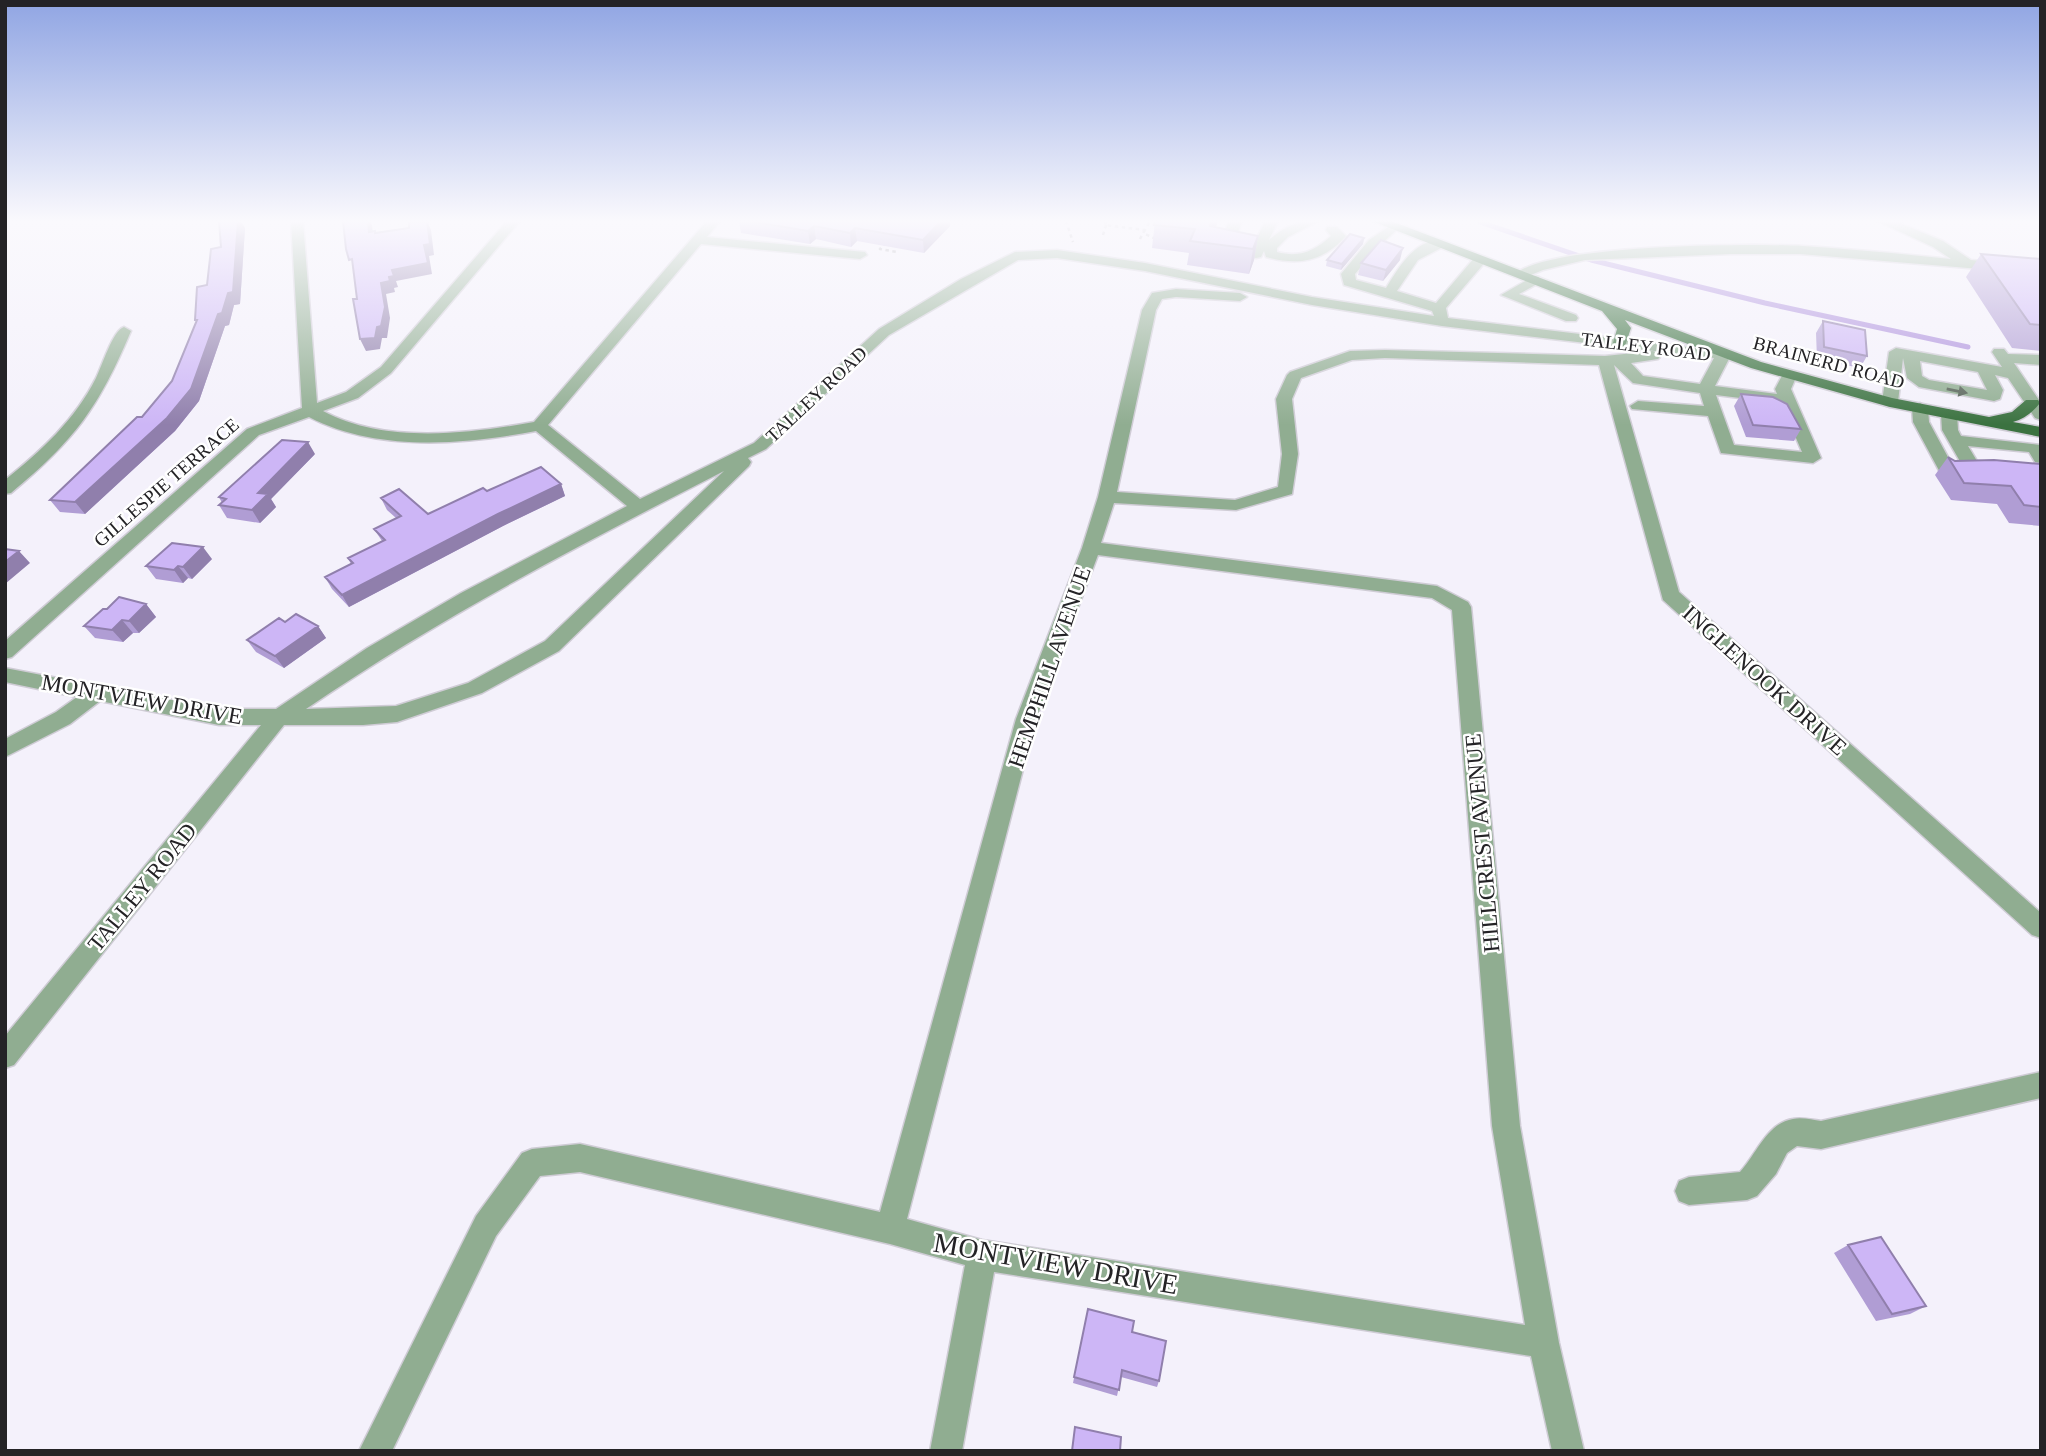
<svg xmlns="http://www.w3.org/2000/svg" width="2046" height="1456" font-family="Georgia,serif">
	<rect width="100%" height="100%" fill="#f4f1fb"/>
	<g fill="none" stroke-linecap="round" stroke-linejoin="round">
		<path stroke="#ac8edc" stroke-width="5" d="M1480,222L1591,260L1765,303L1968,347"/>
		<g stroke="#cfccd5" stroke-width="3">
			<path id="minor" d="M291,221H303L317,403L346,392L381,367L507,221H520L391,373L358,398L323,411C384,444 468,434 534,422L707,221H720L707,237L865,252L867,255L860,259L701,244L548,425L640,499L754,443L879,329L961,279L1015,252L1057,250L1145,263L1312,297L1434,316L1432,311L1344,285L1341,274L1369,240L1394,223L1400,227L1379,246L1355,274L1356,280L1386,288C1398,269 1415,237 1443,241V247L1418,260L1397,291L1436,303L1475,257H1485L1487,260L1446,308L1448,318L1728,352L1731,355L1715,386L1777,394L1775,389L1784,372H1794L1797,375L1791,389L1821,458L1813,463L1721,453L1708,416L1632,409L1630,406L1638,401L1704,406L1700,393L1633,383L1614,365L1679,592L2041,913V938L2032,935L1663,600L1599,365L1385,358L1352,360L1301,378L1292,399L1298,454L1292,494L1236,510L1114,503L1101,543L1437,586L1468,602L1471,607L1520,1126L1559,1343L1584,1451H1552L1531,1356L994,1272L962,1451H930L965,1265L890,1244L580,1172L540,1176L496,1236L392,1451H359L476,1216L522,1153L532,1149L580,1144L880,1212L1016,719L1082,548L1098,497L1142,310L1152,293L1176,289L1240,293L1247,297L1240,301L1176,297L1162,299L1156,310L1117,492L1235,500L1278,487L1282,454L1276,399L1287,375L1290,372L1350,351L1385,350L1605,356L1653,351L1658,353L1661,356L1658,359L1631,363L1643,376L1700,384L1714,358L1442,326L1312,305L1145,271L1057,258L1018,260L889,335L766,449L748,458L751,462L749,466L559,651L482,693L397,722L363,725H284L14,1065L5,1068V1036L261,725H219L100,701L70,724L5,757V739L56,712L77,697L5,682V668L219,709H276L367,648L461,593L627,506L536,431C463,445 376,452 309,417L259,435L12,657L5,659V641L247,429L302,408ZM1716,395L1781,403L1802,452L1734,445ZM724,471L545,641L468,683L396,706L306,709C439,618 581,544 724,471ZM1098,555L1432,598L1452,610L1492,1126L1525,1325L982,1240L907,1219L1036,719Z
				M1229,221H1242L1233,246L1252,249L1265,221H1278L1269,240C1284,226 1299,221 1319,221L1288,237L1277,248V252C1300,258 1314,251 1331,236L1326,230L1327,227H1337L1346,236C1323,262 1298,266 1266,257L1264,251L1261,257L1256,258L1220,252L1218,249Z
				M1877,221H1895L1943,241L1971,260L2041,266V274L1800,254H1731L1585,260L1543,270L1521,279L1514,275C1545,244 1753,243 1803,246C1852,249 1902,254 1951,259L1933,247Z
				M1534,276L1539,277V283L1519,294L1576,315L1578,318L1576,321H1566L1501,295Z
				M124,327L131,331C99,407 75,440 11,493L5,494V480C41,451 75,420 96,378C102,366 113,330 124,327Z
				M1896,348L2002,367L1992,352L1994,349H2004L2008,354L2041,355V365L2014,363L2041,403V420L2035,418L2008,378L1995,375L2003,390L2000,399L1994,401L1919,387L1907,378L1903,358L1898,402L1890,407L1884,405L1882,402L1889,352ZM1920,361L1978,372L1987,390L1929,380L1922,376Z
				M1920,403L1928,408L1929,422L1956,472L1954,476H1942L1913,422L1912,408Z
				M1949,409L1957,414L1958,430L1961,436L2040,445L2041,463L2035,462L2029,452L1968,446L1977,461L2041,467V477L1965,470L1942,430L1941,414Z
				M2041,1072V1098L1821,1149L1797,1146L1787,1153L1776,1174L1757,1196L1747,1200L1689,1205L1679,1201L1675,1191L1679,1181L1689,1177L1740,1172C1756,1155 1767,1123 1793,1119C1802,1117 1813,1120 1821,1121Z"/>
		</g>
		<g stroke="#cfccd5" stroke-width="3">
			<path id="major" d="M1372,221H1391L1761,362L1892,398L1989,417L2012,412L2026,400H2038L2040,403C2033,412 2024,419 2013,422L2041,427V437L1890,407L1751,368L1625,320L1631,328L1625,346H1615L1613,343L1617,329L1602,311Z"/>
		</g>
		<path stroke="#95939a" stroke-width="2.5" stroke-dasharray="3.5 3.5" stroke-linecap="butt" d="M1066,221L1073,242
			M1106,221L1105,225L1145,230L1150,221
			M1145,230L1143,233L1158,240
			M1103,235L1106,225
			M1140,239L1143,233
			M886,243L880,249L897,252"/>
		<use href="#minor" fill="#90ad91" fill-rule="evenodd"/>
		<use href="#major" fill="#3b7240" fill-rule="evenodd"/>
	</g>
	<path fill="#b09dd4" d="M739,221H950V226L924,253L857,241L851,247L816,239L810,244L741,233Z
		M1155,221H1218L1216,227L1258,236L1254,260L1249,274L1187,265L1189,253L1152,248Z
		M245,228L240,304L234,305L229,325L225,326L199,401L175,431L85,514L60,512L50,500L142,417L172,381L196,322L221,247Z
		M1364,238L1363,244L1341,270L1326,266L1327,260Z
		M1981,254L2041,259V351L2012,348L1966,277Z
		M1400,260L1383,281L1358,275L1361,263Z
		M1823,321L1867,356L1860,368L1817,359L1816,333Z
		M1741,394L1801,429L1794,441L1746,437L1734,406Z
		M315,454L271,499L276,507L260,523L227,518L219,505L222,503L219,497Z
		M1948,457L1955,461L2041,464V526L2009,523L1997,504L1951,500L1935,475Z
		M561,484L565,496L503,526L349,607L332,589L325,577L351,564L348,558L382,541L374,529L396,518L387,510L381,498L428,514L487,491Z
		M212,559L192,579L188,578L183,583L156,579L146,566Z
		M146,604L156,617L139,633H133L123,642L95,638L84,626L107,609Z
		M285,622L318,626L326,638L284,668L256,652L247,640Z
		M1848,1245L1926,1306L1910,1314L1876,1321L1834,1253Z
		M1088,1309L1132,1332L1159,1381L1157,1387L1121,1377L1117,1396L1073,1383Z"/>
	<path fill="#907fac" d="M238,221H241L245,228L240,304L234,305L229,325L225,326L199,401L175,431L85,514L75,502L191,389Z
		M368,221H370L372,225L374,243L369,232Z
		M427,221L431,230L434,255L429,256L432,274L396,281L398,287L394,288L395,292L386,294L390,318L387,338H382L380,349L366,351L360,339L381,283L392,270L424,245Z
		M941,221H950V226L924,253L923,240Z
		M1211,221H1218L1209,244L1210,226Z
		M814,226L816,239L810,244L808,231Z
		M855,228L857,241L851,247L850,233Z
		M1258,236L1254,260L1249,274L1253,249Z
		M1364,238L1363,244L1341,270L1342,264Z
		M1403,248L1400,260L1383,281L1386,270Z
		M308,442L315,454L271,499L276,507L260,523L252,510L258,493Z
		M561,484L565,496L503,526L349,607L342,595L498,514Z
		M203,547L212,559L192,579L183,567Z
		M19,551L30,563L5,584V562Z
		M178,566L188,578L183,583L174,570Z
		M146,604L156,617L139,633L129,621Z
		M122,620L133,633L123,642L112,630Z
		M318,626L326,638L284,668L275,656Z"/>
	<path fill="#cdb6f6" stroke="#907fac" stroke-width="2" d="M219,221H238L233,292L228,293L222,313L218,314L191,389L167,418L75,502L50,500L137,417H142L172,381L197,320H195L197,287L207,285L211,249L221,247Z
		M343,221H368L369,232L375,231V233L409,228V222L427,221L430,244L424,245L428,263L392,270L394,276L389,277L390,281L381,283L385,307L381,326L377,327L375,338L360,339L353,299H357L352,259L349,260L346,249Z
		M748,221H941L923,240L855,228L850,233L814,226L808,231Z
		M1155,221H1211L1210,226L1258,236L1253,249L1190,241L1195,229L1154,225Z
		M1350,234L1364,238L1342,264L1327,260Z
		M1381,240L1403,248L1386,270L1361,263Z
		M1981,254L2041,259V325L2030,324Z
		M1823,321L1865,330L1867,356L1824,347Z
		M1741,394L1773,397L1787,404L1801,429L1753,425Z
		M282,440L308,442L258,493L268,494L252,510L219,505L226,499L219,497Z
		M1948,457L1955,461L1994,460L2041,464V507L2024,505L2011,486L1964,483Z
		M541,467L561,484L498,514L342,595L325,577L353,563L348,558L385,540L374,529L401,516L381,498L399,489L428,514L483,488L487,491Z
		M172,543L203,547L183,567L178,566L174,570L146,566Z
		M5,549L19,551L5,562Z
		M119,597L146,604L129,621L122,620L112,630L84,626L103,609H107Z
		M296,614L318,626L275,656L247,640L279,618L285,622Z
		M1881,1237L1926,1306L1892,1314L1848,1245Z
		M1088,1309L1134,1321L1132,1332L1166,1341L1159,1381L1122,1370L1119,1390L1074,1377Z
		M1075,1427L1121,1437L1120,1451H1072Z"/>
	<defs><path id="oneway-solid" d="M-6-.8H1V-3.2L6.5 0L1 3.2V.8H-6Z" transform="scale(1.75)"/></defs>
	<use fill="#556156" href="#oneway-solid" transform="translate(1957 391) rotate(11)"/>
	<linearGradient id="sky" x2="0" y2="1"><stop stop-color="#90a5e3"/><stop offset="0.52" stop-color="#faf9fd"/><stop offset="1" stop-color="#faf9fd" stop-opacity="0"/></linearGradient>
	<rect width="2046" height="425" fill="url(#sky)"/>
	<g text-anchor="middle" stroke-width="5" stroke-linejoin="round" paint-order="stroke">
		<g font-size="19" fill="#242326" stroke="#fff">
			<text transform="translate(1646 346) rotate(7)" y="7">TALLEY ROAD</text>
			<text transform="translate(1829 362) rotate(15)" y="7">BRAINERD ROAD</text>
			<text transform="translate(816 394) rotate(-43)" y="7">TALLEY ROAD</text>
			<text transform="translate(166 482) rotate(-41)" y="7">GILLESPIE TERRACE</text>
		</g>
		<g font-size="23" fill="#242326" stroke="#fff">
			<text transform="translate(1049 667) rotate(-71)" y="8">HEMPHILL AVENUE</text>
			<text transform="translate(1765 680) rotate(42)" y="8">INGLENOOK DRIVE</text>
			<text transform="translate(142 699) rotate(10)" y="8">MONTVIEW DRIVE</text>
			<text transform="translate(1482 843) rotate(-95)" y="8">HILLCREST AVENUE</text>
			<text transform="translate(142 887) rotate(-51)" y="8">TALLEY ROAD</text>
		</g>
		<g font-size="28" fill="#242326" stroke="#fff">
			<text transform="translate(1056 1263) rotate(10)" y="10">MONTVIEW DRIVE</text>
		</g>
	</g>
	<rect width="2046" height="1456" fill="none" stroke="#242326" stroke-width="14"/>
</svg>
